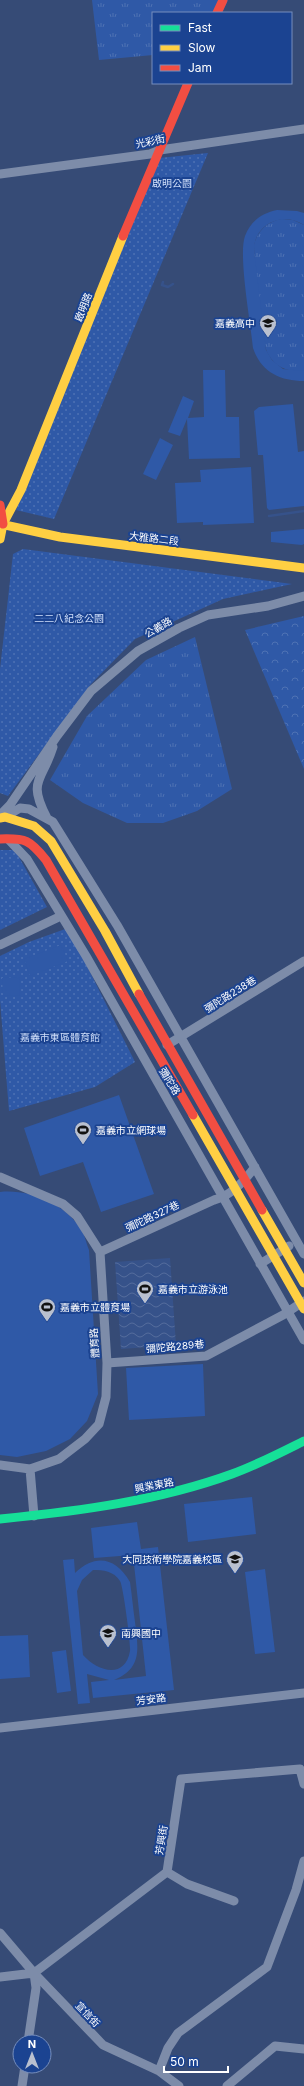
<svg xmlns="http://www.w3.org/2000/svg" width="304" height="2086" font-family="Inter,'Noto Sans TC',sans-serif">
	<defs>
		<pattern id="grass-tufts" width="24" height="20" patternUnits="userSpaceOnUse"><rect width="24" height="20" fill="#2f59a7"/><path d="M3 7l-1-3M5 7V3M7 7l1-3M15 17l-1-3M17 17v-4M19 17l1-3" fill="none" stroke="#4e72b4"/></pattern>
		<pattern id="forest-crowns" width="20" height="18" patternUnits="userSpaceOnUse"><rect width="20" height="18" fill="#2f59a7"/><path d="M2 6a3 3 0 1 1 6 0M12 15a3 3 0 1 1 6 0" fill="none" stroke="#4e72b4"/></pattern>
		<pattern id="park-dots" width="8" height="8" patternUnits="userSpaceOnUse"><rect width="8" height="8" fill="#2f59a7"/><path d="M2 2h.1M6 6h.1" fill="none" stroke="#4e72b4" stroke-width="1.8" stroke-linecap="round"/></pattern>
		<pattern id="water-waves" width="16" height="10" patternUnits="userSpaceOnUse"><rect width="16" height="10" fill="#36528a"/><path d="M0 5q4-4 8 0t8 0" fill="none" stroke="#546c9c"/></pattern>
	</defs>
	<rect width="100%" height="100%" fill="#364b76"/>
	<path fill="url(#grass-tufts)" d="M92,0H228L222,13H153V55L99,60Z
		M282,219L293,220L304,225V371C288,372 276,368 268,354C261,342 254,262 254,245C257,231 268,221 282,219Z
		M195,637L232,789L197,811L163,823H127L83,803L50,780L87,716L146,660Z"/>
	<path fill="url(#forest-crowns)" d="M304,616V769L245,630Z"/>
	<path fill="url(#park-dots)" d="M208,153L54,519L16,510L159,158Z
		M23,549L292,584L223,599L135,639L91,684L8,796L0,793V669L13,554Z
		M0,850H15L47,907L0,930Z
		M68,928L135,1062L95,1087L9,1111L0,1000V956L29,942Z"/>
	<path fill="#2f59a7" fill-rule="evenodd" d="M277,210L297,211L304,213V225C283,211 254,224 254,250L266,350L272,360L283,369L304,371V381C280,381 261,372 253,348C251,325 238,255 245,236C251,221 262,213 277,210Z
		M203,370H225L226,417H239L240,458L189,459L187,419L180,436L168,432L183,396L194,401L188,418L204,417Z
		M293,404L298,452L304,451V506L269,510L267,508L263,455H258L254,411L259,407Z
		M160,438L173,445L156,480L143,474Z
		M251,467L254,523L203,525V522L177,523L175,483L201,482L200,470Z
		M304,529V544L302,545L271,542V532Z
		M61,945L68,961L30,976L24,959Z
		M19,977L20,995L3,996L2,978Z
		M119,1095L154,1194L101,1212L83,1162L40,1176L24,1128Z
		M0,1192C30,1189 64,1203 81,1229C85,1235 86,1243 89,1250L98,1394L87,1421L70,1439L46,1451L17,1457L0,1455Z
		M203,1364L205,1416L129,1420L126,1368Z
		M252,1497L256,1534L188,1542L184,1504Z
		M137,1522L141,1549L158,1547L174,1690L93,1698L91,1682L109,1680L87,1674L90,1703L78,1704L63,1560L74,1559L75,1573C96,1553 116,1558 130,1582C132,1595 133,1609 135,1622C138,1648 143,1668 114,1680L146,1676L133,1555L94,1558L91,1528ZM93,1570C103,1570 114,1571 120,1581C123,1585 131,1645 130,1651C125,1680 97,1671 83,1655L77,1591L82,1580Z
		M265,1569L275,1652L255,1654L245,1572Z
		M28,1635L30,1677L0,1679V1636Z
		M66,1650L71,1691L57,1693L52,1652Z"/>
	<path fill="url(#water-waves)" d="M170,1258L176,1345L121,1349L115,1262Z"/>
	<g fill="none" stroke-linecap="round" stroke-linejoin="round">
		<path stroke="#36528a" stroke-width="2.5" d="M163,282L162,285L168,287L173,284
			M269,516L304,511"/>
		<path stroke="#7d8ca9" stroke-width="9" d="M0,174L150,154L160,150L304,129
			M0,815L10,805L57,736L91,691L138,651L179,628L208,615L268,606L304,596
			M5,817L20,808L29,809L53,822L117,925L304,1254
			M47,818C27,780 42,782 53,747
			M9,840L27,859L86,956L304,1340
			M0,945L61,916
			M167,1045L304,961
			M0,1177L63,1204L77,1216L100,1252L107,1363L106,1397L99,1424L85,1439L59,1459L30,1469L0,1465
			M100,1252L214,1200C231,1196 244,1181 255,1167
			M260,1264L289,1246
			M107,1363L206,1356L283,1315L304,1301
			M30,1469L34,1516
			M0,1728L304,1693
			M167,1872L187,1884L234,1901
			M0,1933L34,1973L103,2045L159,2071L179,2086
			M34,1973L167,1872L181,1779L300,1769L304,1784
			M0,1977L34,1973
			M28,2042L36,1988L34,1973
			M159,2071L168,2048L178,2033L267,1967L296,1890L304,1861
			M22,2086L25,2066
			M227,2086L275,2046L304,2049"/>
		<path stroke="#16e098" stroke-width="9" d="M0,1519C79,1511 158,1501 232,1474C257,1465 280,1453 304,1441"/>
		<path stroke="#ffcf43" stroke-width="9" d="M0,524L60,537L304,568
			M0,539L3,524L21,490L123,236
			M0,818L5,817L34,826L51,841L105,931L139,994
			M193,1115L304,1309
			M262,1210L304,1283"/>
		<path stroke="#f24e42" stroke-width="9" d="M217,13L223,0
			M123,236L188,83
			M0,505L3,524
			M0,839C26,838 30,840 46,860L193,1115
			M139,994L262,1210"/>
	</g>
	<defs>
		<g id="school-pin" transform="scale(0.9)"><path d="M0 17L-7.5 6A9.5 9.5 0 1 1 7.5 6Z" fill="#b9c0cf" stroke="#1b4391"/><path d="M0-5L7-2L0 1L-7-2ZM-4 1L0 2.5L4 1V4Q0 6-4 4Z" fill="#111"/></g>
		<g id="stadium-pin" transform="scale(0.9)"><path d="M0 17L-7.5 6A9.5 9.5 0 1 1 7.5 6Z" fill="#b9c0cf" stroke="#1b4391"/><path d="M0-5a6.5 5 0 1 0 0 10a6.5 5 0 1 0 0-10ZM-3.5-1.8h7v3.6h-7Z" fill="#111"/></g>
		<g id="university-pin" transform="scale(0.9)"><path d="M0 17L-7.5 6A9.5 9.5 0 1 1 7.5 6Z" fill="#b9c0cf" stroke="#1b4391"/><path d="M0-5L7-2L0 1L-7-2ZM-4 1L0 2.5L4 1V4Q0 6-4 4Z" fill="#111"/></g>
	</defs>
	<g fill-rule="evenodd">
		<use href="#school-pin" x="268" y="323"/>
		<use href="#stadium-pin" x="83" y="1130"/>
		<use href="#stadium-pin" x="145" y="1289"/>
		<use href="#stadium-pin" x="47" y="1307"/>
		<use href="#university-pin" x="235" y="1559"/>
		<use href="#school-pin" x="108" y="1633"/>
	</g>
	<g text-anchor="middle" stroke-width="4" stroke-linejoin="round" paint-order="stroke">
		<g font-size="10" fill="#fff" stroke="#1b4391">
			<text transform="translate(150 141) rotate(-12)" y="4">光彩街</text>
			<text transform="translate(83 307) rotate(-69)" y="4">啟明路</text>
			<text transform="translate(154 538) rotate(7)" y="4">大雅路二段</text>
			<text transform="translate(158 627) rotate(-30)" y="4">公義路</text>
			<text transform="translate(230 994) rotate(-32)" y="4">彌陀路238巷</text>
			<text transform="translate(170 1081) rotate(59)" y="4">彌陀路</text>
			<text transform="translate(152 1216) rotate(-25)" y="4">彌陀路327巷</text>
			<text transform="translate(94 1343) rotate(-94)" y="4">體育路</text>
			<text transform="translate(175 1346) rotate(-5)" y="4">彌陀路289巷</text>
			<text transform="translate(154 1485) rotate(-11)" y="4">興業東路</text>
			<text transform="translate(151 1699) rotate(-7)" y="4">芳安路</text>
			<text transform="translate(161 1840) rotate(-81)" y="4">芳興街</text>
			<text transform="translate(88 2014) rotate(46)" y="4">宣信街</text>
		</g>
		<g font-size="10" fill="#d0dffa" stroke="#1b4391">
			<text x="172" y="187">啟明公園</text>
			<text x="69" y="622">二二八紀念公園</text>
			<text x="60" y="1041">嘉義市東區體育館</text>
		</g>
		<g font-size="10" fill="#fff" stroke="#1b4391" text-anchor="start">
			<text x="255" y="327" text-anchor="end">嘉義高中</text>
			<text x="96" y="1134">嘉義市立網球場</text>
			<text x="158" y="1293">嘉義市立游泳池</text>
			<text x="60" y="1311">嘉義市立體育場</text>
			<text x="222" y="1563" text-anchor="end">大同技術學院嘉義校區</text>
			<text x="121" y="1637">南興國中</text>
		</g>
	</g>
	<rect x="152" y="12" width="140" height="72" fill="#1b4391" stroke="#768ebd"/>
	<rect x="160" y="25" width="20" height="6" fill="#16e098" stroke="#768ebd"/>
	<text x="188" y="32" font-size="12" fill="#ffffff">Fast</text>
	<rect x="160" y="45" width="20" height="6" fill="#ffcf43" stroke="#768ebd"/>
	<text x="188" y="52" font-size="12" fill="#ffffff">Slow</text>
	<rect x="160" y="65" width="20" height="6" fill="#f24e42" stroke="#768ebd"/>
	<text x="188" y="72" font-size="12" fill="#ffffff">Jam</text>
	<g transform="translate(32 2054)"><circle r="19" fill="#1b4391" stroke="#768ebd"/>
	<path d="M0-3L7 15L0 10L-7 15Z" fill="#b9c0cf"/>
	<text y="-6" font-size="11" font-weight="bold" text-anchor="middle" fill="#ffffff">N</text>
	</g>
	<path d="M164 2066v6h64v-6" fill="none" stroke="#ffffff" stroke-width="2"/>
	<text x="170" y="2066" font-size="12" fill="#ffffff" stroke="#1b4391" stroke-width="3" paint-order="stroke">50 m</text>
</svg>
